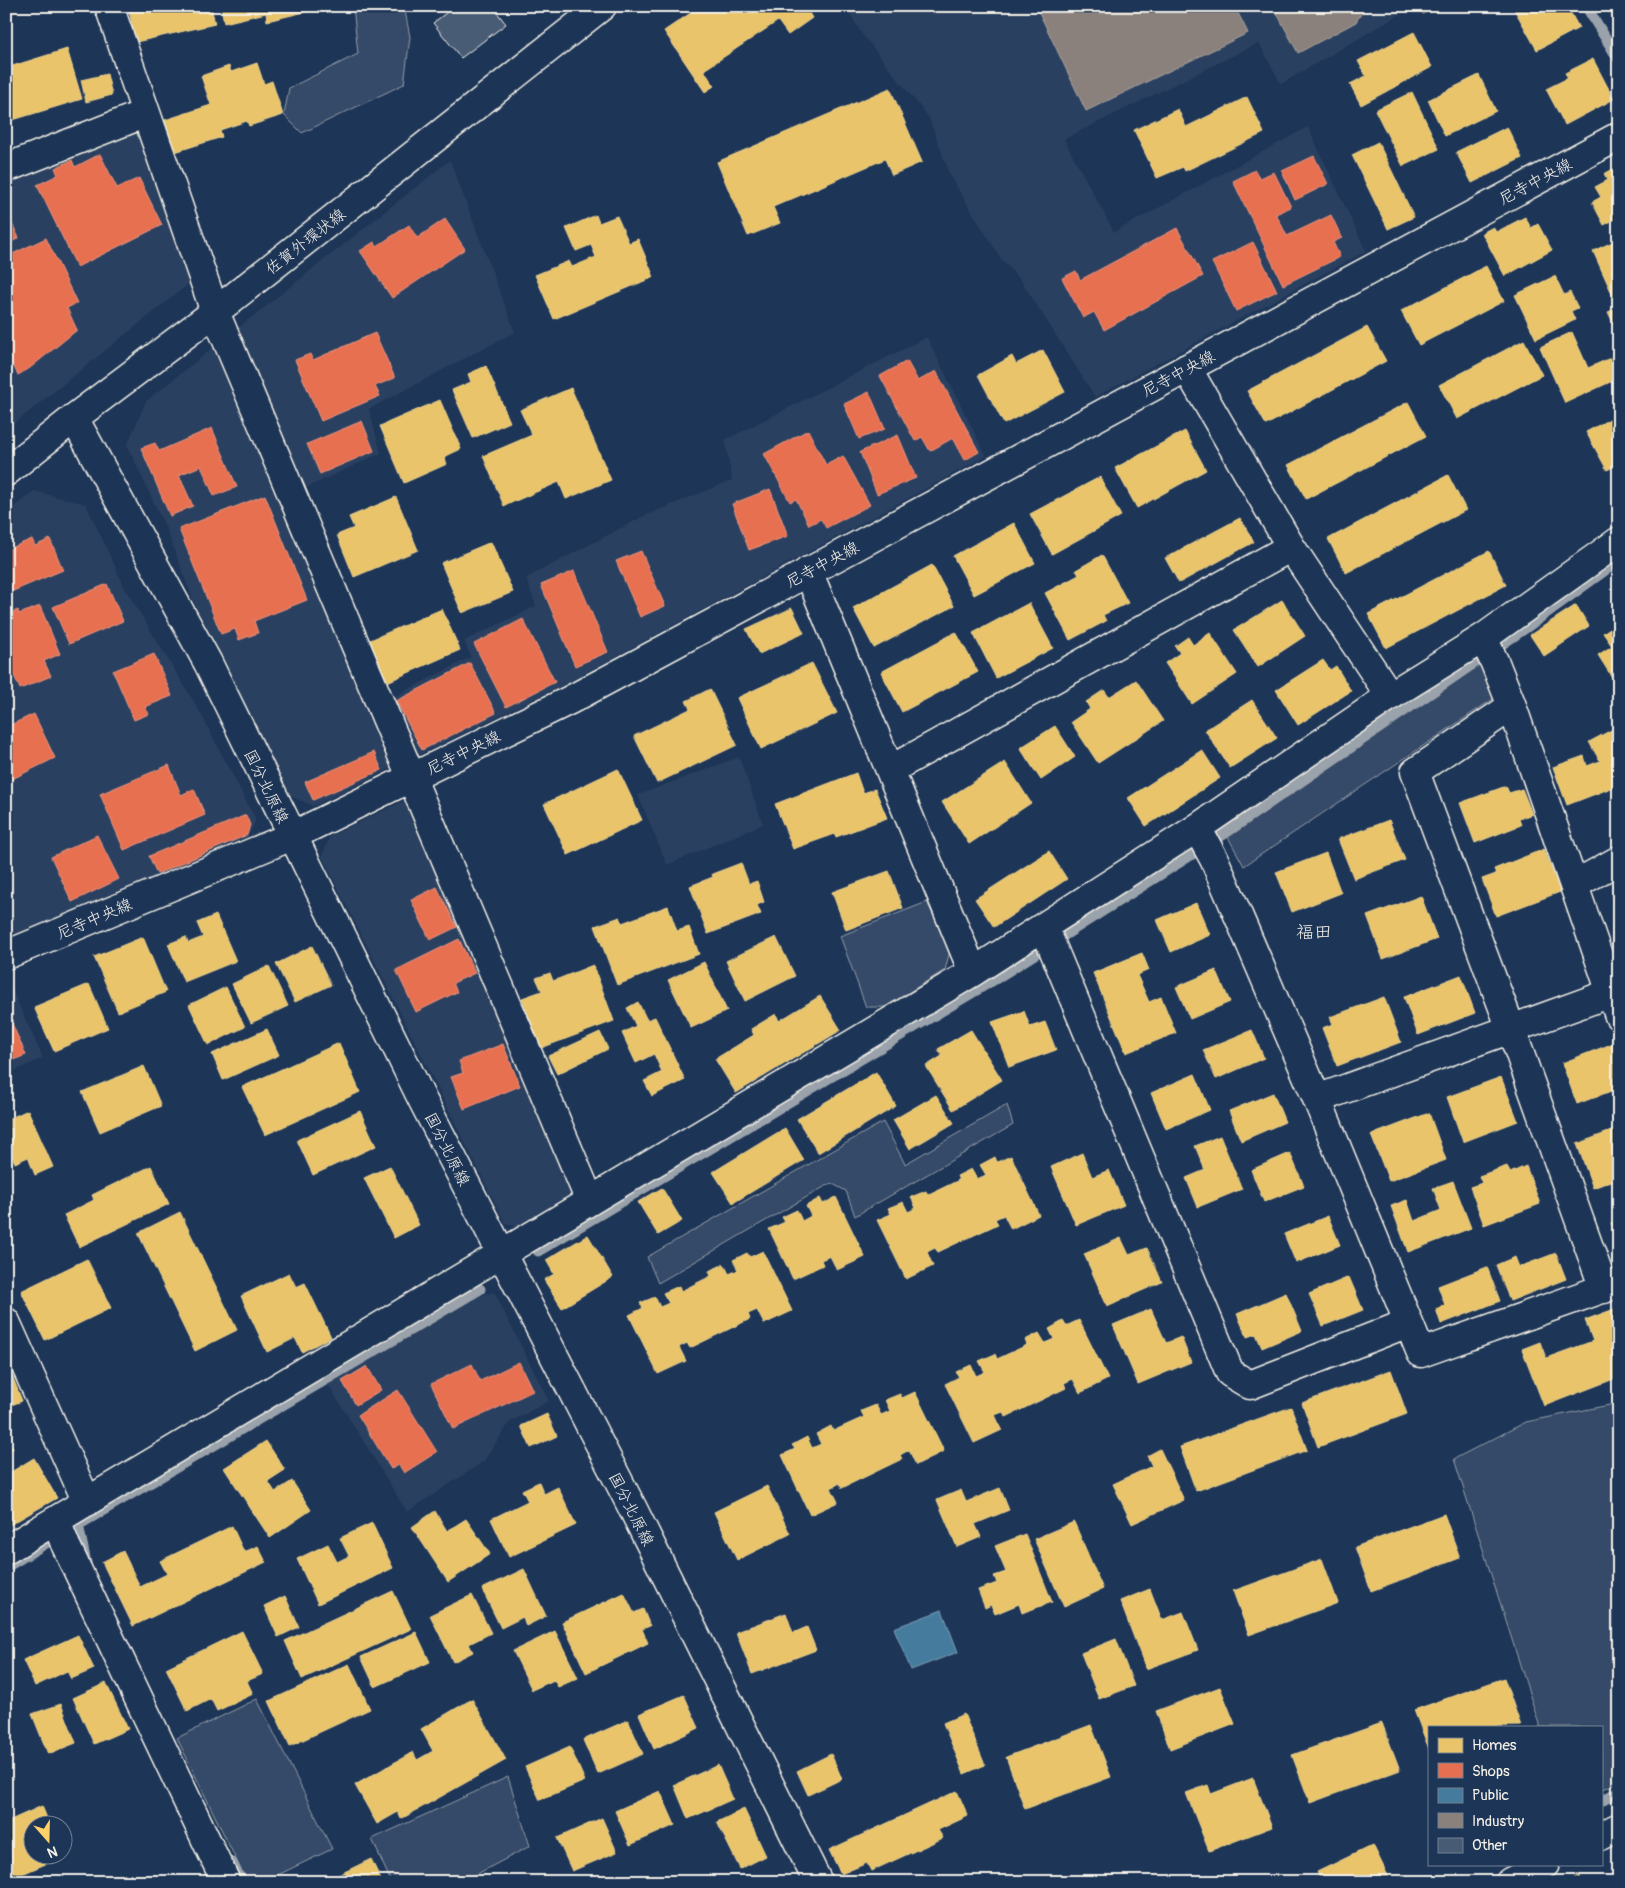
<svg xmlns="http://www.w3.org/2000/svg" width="1625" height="1888" font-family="Pangolin,'Klee One',sans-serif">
	<rect width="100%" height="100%" fill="#1d3557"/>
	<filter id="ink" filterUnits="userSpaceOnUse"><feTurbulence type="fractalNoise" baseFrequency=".02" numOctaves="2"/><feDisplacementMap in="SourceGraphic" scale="10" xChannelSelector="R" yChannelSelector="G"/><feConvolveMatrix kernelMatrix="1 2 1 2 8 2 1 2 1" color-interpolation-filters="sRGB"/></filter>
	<g filter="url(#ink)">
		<path fill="#2a4060" d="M845,6H1414L1281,84L1259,43L1064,139L1114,232L1308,127L1366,251L1095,397L1022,282L1002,260L951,178L929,118L862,34Z
			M1604,6H1619V33Z
			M137,121L190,283L6,430V173Z
			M450,160L515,332L369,409L381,453L280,500L370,709L471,657L464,641L536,606L526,578L644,516L732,480L725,440L927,337L986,456L567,683L313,806L288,795L212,649L167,531L127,445L146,401Z
			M34,491L86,504L126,590L199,710L256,820L248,837L79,912L6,938V513Z
			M739,757L763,824L667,865L638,795Z
			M410,798L577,1197L521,1228L505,1223L322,856L330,836Z
			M6,976L43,1058L6,1075Z
			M494,1292L549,1401L510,1422L483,1462L407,1512L323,1376L448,1303Z"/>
		<path fill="#354a67" stroke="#949ea8" d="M353,6H404L410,37L404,84L302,133L284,115L289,88L358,54Z
			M1479,653L1499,695L1244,866L1223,828Z
			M927,902L950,951L945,970L885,1007H866L840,936Z
			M1007,1105L1013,1125L855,1216L846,1191L831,1183L658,1283L647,1257L883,1122L905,1164Z
			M1619,1403V1782L1601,1790V1727H1540L1454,1459L1526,1422Z
			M257,1699L332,1849L263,1882H247L177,1738Z
			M508,1777L530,1846L462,1882H391L372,1839Z"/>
		<path fill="#e9c46a" stroke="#ecd290" d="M128,6H211L215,24L136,42Z
			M221,6H308L309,11L267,21L266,13L224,23Z
			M701,6H805L812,18L788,35L778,21L704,70L714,86L705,92L664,31Z
			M1419,6H1438L1423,14Z
			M1567,6L1579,28L1537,50L1513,7Z
			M1414,32L1432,67L1361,105L1350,84L1366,76L1358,61Z
			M67,49L82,99L6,122V68Z
			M1593,59L1614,99L1565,125L1546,89L1568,78L1565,73Z
			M257,63L264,84L272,81L283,115L249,126L247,121L220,130L222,137L175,152L165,120L211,105L201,76L229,66L231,72Z
			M107,74L112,95L86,102L81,80Z
			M1479,75L1496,111L1445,136L1428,100Z
			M890,88L922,162L892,175L885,159L773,207L780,223L748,236L717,162Z
			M1412,92L1439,149L1403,166L1375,110Z
			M1247,97L1264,133L1185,171L1183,167L1157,178L1134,130L1178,109L1186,127Z
			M1507,127L1522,158L1472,183L1456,152Z
			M1378,142L1414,217L1388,229L1352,155Z
			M1619,166V217L1604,225L1592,202L1601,197L1595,187L1608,180L1604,174Z
			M596,215L599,223L617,216L629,243L638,239L654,277L554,319L535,275L569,261L572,267L596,257L591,245L576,251L566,228Z
			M1525,217L1531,228L1538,224L1552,250L1505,276L1482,233L1493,227L1496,232Z
			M1619,239V295L1614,298L1593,251Z
			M1486,266L1504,301L1419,345L1401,311Z
			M1555,276L1564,295L1570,292L1578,308L1571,311L1575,320L1536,339L1515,295Z
			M1619,307V335L1608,312Z
			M1367,327L1386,361L1266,425L1247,391Z
			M1572,332L1588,368L1617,355L1619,378L1565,403L1540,347Z
			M1524,340L1542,375L1457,419L1439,385Z
			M1043,350L1065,392L1004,424L978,375L1012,356L1016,364Z
			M486,366L510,422L473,438L452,390L471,382L468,374Z
			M571,388L611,480L566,499L559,482L504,506L483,456L532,435L520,410Z
			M440,400L461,449L444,457L447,464L404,483L380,426Z
			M1408,402L1426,436L1306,499L1288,465Z
			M1619,414V464L1607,470L1586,432Z
			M1185,431L1206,470L1137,508L1115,468Z
			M1448,475L1466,510L1346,573L1328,539Z
			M1100,477L1121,516L1052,554L1030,514Z
			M396,497L418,550L354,577L337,535L354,528L349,517Z
			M1240,518L1254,542L1179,583L1165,558Z
			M1014,523L1035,563L974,595L953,556Z
			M491,542L513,592L462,613L441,563Z
			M1489,551L1506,585L1386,648L1368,614Z
			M1102,555L1128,603L1103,615L1106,621L1070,640L1045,593L1079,575L1076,570Z
			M932,565L954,606L874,648L853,608Z
			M1282,600L1305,636L1258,667L1234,630Z
			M1029,603L1053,648L996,678L973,633Z
			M1576,605L1589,626L1544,656L1530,635Z
			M792,608L804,633L759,654L746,629Z
			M442,609L460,650L385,683L368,641Z
			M1610,628L1619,641V684L1617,685L1598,655L1612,646L1603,633Z
			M956,632L978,672L902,712L881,672Z
			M1210,633L1237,674L1192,704L1165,663L1180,653L1175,646L1188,637L1193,645Z
			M1323,660L1330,670L1336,666L1351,691L1298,725L1276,690Z
			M812,663L837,713L761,749L737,698Z
			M1136,680L1163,721L1098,763L1071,722L1090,709L1086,702L1104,690L1109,697Z
			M710,689L737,745L657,783L634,736L690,709L686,701Z
			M1252,700L1277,738L1230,768L1205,730Z
			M1055,726L1075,757L1041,780L1020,748Z
			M1619,726V785L1567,805L1553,767L1584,756L1587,766L1600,761L1589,742Z
			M1202,750L1220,778L1146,826L1128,798Z
			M1005,762L1031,803L969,844L942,802Z
			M618,769L642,820L568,855L544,804Z
			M856,773L863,793L875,789L887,818L836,837L835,834L793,849L775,804Z
			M1506,786L1509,793L1522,789L1532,814L1519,819L1521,825L1475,843L1460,803Z
			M1389,820L1405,860L1354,879L1338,839Z
			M1544,849L1560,892L1496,916L1482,879L1496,874L1494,869Z
			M1049,851L1067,879L994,927L975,899Z
			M1326,853L1341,893L1292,912L1276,872Z
			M741,863L749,884L757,881L764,902L757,905L761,914L708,934L690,886L713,877L712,874Z
			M889,871L903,908L846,930L832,892Z
			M1619,892V911L1611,896Z
			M1421,896L1437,939L1383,959L1367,916Z
			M1196,903L1210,935L1171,952L1157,920Z
			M668,906L677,931L689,927L699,954L617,985L595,926L620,917L622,923Z
			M216,915L236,961L184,982L168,944L186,937L188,943L203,937L197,923Z
			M143,937L166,992L118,1012L94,957Z
			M776,937L795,976L745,1001L726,961Z
			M312,946L331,985L295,1002L276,964Z
			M1142,953L1149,970L1137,975L1149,1002L1161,997L1176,1033L1126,1053L1093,973Z
			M704,962L727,1011L691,1028L668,980Z
			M593,965L614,1021L541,1048L522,998L542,991L536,978L550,973L553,981Z
			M269,966L288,1006L251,1023L232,984Z
			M1216,970L1230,1002L1190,1019L1176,987Z
			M1461,975L1475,1013L1418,1035L1404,997Z
			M89,984L108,1028L54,1051L34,1007Z
			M226,987L245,1027L208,1045L189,1005Z
			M820,996L841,1030L736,1093L715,1059L754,1035L751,1029L776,1014L779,1021Z
			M1384,997L1401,1042L1337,1066L1322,1028L1333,1024L1330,1017Z
			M638,1002L647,1020L655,1017L685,1080L652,1096L644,1081L662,1072L654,1054L636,1063L622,1033L636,1026L627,1008Z
			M1024,1011L1030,1027L1045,1022L1056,1050L1009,1067L992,1022Z
			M267,1029L279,1055L223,1080L212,1054Z
			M971,1030L1002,1080L953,1110L926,1066L942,1056L938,1049Z
			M1252,1030L1264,1058L1216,1079L1203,1050Z
			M600,1032L608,1049L557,1074L548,1056Z
			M339,1043L360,1092L265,1135L242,1087Z
			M1614,1043L1619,1056V1088L1577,1104L1562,1063Z
			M144,1066L161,1106L100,1132L82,1092Z
			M876,1072L896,1106L818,1153L797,1119Z
			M1195,1074L1210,1110L1166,1129L1151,1093Z
			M1501,1077L1518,1121L1463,1142L1447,1097Z
			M1273,1093L1285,1122L1241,1141L1229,1111Z
			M936,1095L954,1123L910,1149L893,1120Z
			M28,1110L53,1167L35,1175L28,1157L15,1163L6,1142V1120Z
			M360,1111L376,1146L313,1175L297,1140Z
			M1429,1113L1446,1160L1389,1181L1371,1135Z
			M785,1128L804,1160L733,1203L713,1172Z
			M1619,1128V1178L1593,1188L1577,1144Z
			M1220,1136L1242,1189L1198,1207L1186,1178L1205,1170L1195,1146Z
			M1082,1153L1092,1177L1109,1170L1124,1205L1076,1225L1051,1167Z
			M1290,1153L1304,1186L1264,1202L1251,1170Z
			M1011,1156L1039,1215L1011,1229L1004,1215L995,1219L998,1224L938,1252L935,1248L927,1252L933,1266L906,1279L877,1220L891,1214L888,1208L903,1202L908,1212L916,1208L911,1197L926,1191L928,1195L959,1180L957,1176L971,1169L977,1179L986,1175L980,1165L995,1157L997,1162Z
			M151,1166L169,1204L79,1247L64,1215L94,1200L92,1195Z
			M390,1166L419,1225L394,1238L364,1178Z
			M1507,1166L1510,1173L1526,1166L1540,1204L1484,1225L1470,1187L1482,1183L1479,1176Z
			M1453,1181L1471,1228L1408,1252L1391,1206L1407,1200L1414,1221L1441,1210L1433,1188Z
			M662,1188L682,1221L658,1235L638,1202Z
			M836,1197L865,1257L837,1270L830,1256L821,1260L823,1265L793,1279L769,1229L785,1222L782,1217L797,1210L802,1221L811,1216L806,1206L820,1198L823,1204Z
			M180,1212L237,1330L195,1351L138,1233Z
			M1328,1216L1340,1245L1296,1263L1284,1234Z
			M1619,1220V1244L1611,1223Z
			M588,1235L613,1277L562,1308L544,1280L554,1274L546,1260Z
			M1121,1238L1129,1255L1147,1248L1162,1282L1107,1306L1084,1254Z
			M763,1251L792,1311L764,1324L757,1310L748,1314L750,1319L690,1348L687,1343L679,1347L686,1361L658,1374L629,1315L643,1308L640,1303L655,1297L660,1307L669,1303L663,1293L679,1286L681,1291L711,1276L709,1271L724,1264L729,1274L738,1270L733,1260L747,1253L750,1257Z
			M1556,1253L1566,1279L1510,1301L1496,1265L1515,1257L1519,1267Z
			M87,1259L111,1308L45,1340L21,1291Z
			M1487,1267L1500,1301L1441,1324L1436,1309L1445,1305L1438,1286Z
			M289,1273L296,1287L305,1283L331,1337L302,1352L295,1338L267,1352L241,1296Z
			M1349,1277L1363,1310L1323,1326L1309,1294Z
			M1286,1293L1302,1331L1262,1348L1256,1334L1247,1337L1237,1314Z
			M1617,1308L1619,1313V1377L1544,1406L1522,1349L1540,1342L1546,1358L1593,1341L1585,1320Z
			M1151,1309L1166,1343L1181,1337L1191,1362L1138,1384L1113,1325Z
			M1079,1320L1108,1379L1080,1393L1073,1379L1064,1383L1066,1388L1006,1417L1003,1412L995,1415L1002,1430L974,1443L945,1384L959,1377L956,1372L971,1365L976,1376L985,1372L979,1361L995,1354L997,1359L1027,1345L1025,1340L1039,1333L1045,1343L1054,1339L1049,1329L1063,1321L1066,1326Z
			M6,1360L22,1401L6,1407Z
			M1391,1370L1407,1414L1318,1447L1302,1403Z
			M915,1392L944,1451L916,1465L909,1450L900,1455L902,1459L842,1488L840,1483L831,1488L838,1502L810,1515L782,1455L795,1449L792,1445L807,1437L812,1448L821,1444L816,1434L831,1426L833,1431L864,1417L861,1411L876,1405L881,1415L890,1411L885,1400L900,1394L902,1398Z
			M1291,1407L1307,1450L1196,1491L1180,1447Z
			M547,1414L557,1436L531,1448L521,1426Z
			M6,1432L13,1449L6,1452Z
			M266,1441L285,1470L268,1481L275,1492L292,1481L311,1510L270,1538L224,1468Z
			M1160,1449L1184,1500L1132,1524L1113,1484L1152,1466L1147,1456Z
			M34,1458L57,1498L6,1527V1475Z
			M539,1482L544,1494L558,1487L576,1525L509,1557L491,1519L528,1501L522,1490Z
			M767,1486L790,1534L737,1560L714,1512Z
			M1000,1488L1009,1510L975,1524L981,1537L957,1547L937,1500L961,1490L966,1502Z
			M435,1511L447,1531L466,1519L490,1554L448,1582L412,1527Z
			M1444,1514L1460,1558L1371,1591L1355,1547Z
			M1074,1522L1103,1589L1064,1607L1034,1539Z
			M372,1523L393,1568L318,1604L297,1559L328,1544L337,1562L349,1556L340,1538Z
			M232,1526L244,1552L258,1546L266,1562L133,1626L102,1562L123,1551L140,1587L167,1574L160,1561Z
			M1025,1534L1052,1602L1022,1613L1019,1604L995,1614L991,1605L985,1608L978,1590L997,1583L994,1576L1006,1572L995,1546Z
			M1322,1559L1338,1603L1249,1635L1233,1591Z
			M524,1569L546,1616L526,1626L523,1617L501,1628L482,1589Z
			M1150,1589L1162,1620L1183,1612L1198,1650L1146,1669L1120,1601Z
			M393,1591L411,1629L302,1679L285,1641Z
			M624,1593L634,1613L643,1609L650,1626L642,1629L648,1643L586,1673L562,1622Z
			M472,1595L491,1633L469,1644L473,1652L453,1662L430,1615Z
			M285,1596L299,1627L278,1637L264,1606Z
			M786,1613L793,1633L807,1627L816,1650L752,1674L736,1632Z
			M242,1631L263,1674L247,1681L253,1694L217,1711L211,1699L187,1711L166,1668Z
			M555,1631L578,1678L558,1687L554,1680L532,1690L513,1651Z
			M416,1632L430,1662L375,1687L361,1657Z
			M78,1635L94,1669L71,1679L67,1671L35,1686L23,1660Z
			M1116,1639L1134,1686L1099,1699L1081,1653Z
			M349,1664L370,1709L290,1746L269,1701Z
			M1504,1678L1521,1726L1429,1727V1749L1414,1710Z
			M106,1683L128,1729L94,1744L73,1698Z
			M1220,1687L1235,1724L1170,1749L1156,1711Z
			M684,1695L699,1728L654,1749L639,1714Z
			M472,1699L506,1760L401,1819L398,1812L377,1824L355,1785L413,1752L417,1760L433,1751L421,1729Z
			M61,1704L76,1743L48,1754L32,1714Z
			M964,1714L985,1765L964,1774L943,1723Z
			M628,1720L643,1754L598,1774L583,1740Z
			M1382,1723L1400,1770L1310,1803L1292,1755Z
			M1091,1725L1111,1777L1025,1809L1006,1757Z
			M570,1747L585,1781L540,1800L525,1767Z
			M831,1754L842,1779L808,1795L797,1771Z
			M718,1765L733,1799L688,1819L674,1785Z
			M1253,1778L1272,1827L1209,1851L1186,1793L1208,1785L1211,1794Z
			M660,1791L675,1825L630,1845L615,1811Z
			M957,1791L968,1816L938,1830L943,1838L871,1871L867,1863L841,1874L829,1850Z
			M42,1806L50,1826H32V1856H62V1853L64,1856L6,1881V1822Z
			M744,1809L766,1856L740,1869L717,1822Z
			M602,1818L617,1852L572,1871L557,1838Z
			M1373,1845L1391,1882H1322L1317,1872Z
			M371,1859L382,1882H324Z
			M1580,1876L1582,1882H1566Z"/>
		<path fill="#e76f51" stroke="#eb967e" d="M100,154L117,188L139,178L162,225L77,267L37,185L58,175L55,168L72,160L75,167Z
			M1314,156L1328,184L1295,200L1282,171Z
			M1255,170L1259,178L1274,172L1291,207L1276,214L1287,236L1331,215L1342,238L1333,242L1340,257L1283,285L1233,181Z
			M6,211L19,238L6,245Z
			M445,219L465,249L392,298L360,251L374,242L377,246L409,225L417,238Z
			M1177,228L1203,276L1104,330L1094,312L1083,318L1062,278L1076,271L1080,280Z
			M46,238L77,303L67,308L77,330L30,368L18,375L6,351V257Z
			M1253,242L1277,291L1236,311L1212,262Z
			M375,333L395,378L375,386L380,396L321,421L295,360L310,354L313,360Z
			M907,361L918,381L936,371L979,452L965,460L953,438L930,451L922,437L915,441L880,376Z
			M869,392L885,429L859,439L844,404Z
			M362,421L374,451L320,474L307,444Z
			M212,428L237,487L214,496L201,466L179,475L193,506L170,516L141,448L155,443L159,451Z
			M808,430L826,465L843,456L870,505L826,528L821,519L809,525L796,499L790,502L764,454Z
			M898,435L916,478L877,494L860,452Z
			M770,489L788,536L749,550L732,504Z
			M265,495L307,600L254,621L258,633L239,640L235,629L221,634L179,529Z
			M32,539L35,546L50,539L63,570L6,594V550Z
			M641,551L665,606L640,617L616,561Z
			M574,571L608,652L575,666L541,585Z
			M107,584L123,621L69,644L53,607Z
			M40,606L60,654L44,661L51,676L20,689L6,657V615L18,610L19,614Z
			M523,619L555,682L506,707L474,644Z
			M154,654L172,696L145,707L149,714L134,720L113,671Z
			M470,663L496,713L422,750L396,701Z
			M34,714L55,758L6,782V727Z
			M374,752L382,770L313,800L305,782Z
			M169,765L181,795L194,789L205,815L124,850L100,794Z
			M246,815L250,825L247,835L157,874L149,856Z
			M97,835L119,879L72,902L51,857Z
			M437,887L457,927L430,940L411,900Z
			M459,939L475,973L453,983L457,992L416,1012L396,970Z
			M6,1010L26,1055L6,1063Z
			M503,1044L520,1086L464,1109L451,1077L463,1073L459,1061Z
			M519,1362L533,1391L453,1429L431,1384L472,1364L480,1381Z
			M367,1366L381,1390L356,1405L342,1381Z
			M398,1390L437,1452L404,1473L399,1465L391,1469L358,1415Z"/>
		<path fill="#457b9d" stroke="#7a9eb4" d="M942,1610L958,1652L911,1670L894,1628Z"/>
		<path fill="#8a817c" stroke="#aaa39c" d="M1036,6H1241L1236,9L1248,33L1086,111Z
			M1273,6H1366L1356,22L1298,53Z"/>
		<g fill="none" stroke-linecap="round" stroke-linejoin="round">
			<path stroke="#9aa2ab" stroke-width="11" d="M1586,6L1619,60
				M538,1251L995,979L1227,832L1524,629L1619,560
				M86,1563L78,1525L480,1289
				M6,1567L61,1534
				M1601,1801L1619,1792
				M232,1863L241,1882"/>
		</g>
		<path fill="#485b74" stroke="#f4f1e8" d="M455,6H492L506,24L461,58L433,23Z"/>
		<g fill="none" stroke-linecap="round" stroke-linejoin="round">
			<g stroke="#f4f1e8" stroke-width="31">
				<path id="minor" d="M109,6L215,312L590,1201
					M6,168L146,113
					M1187,368L1291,547L1390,696
					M74,418L208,663L423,1101L633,1509L818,1882
					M808,571L973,972
					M1483,638L1495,663L1512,706L1619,1016
					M1512,706L1415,772L1511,1029L1604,1289
					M890,770L1291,547
					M1197,828L1214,859L1317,1099L1421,1353L1619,1283
					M1574,885L1619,860
					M1044,927L1230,1373L1250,1385L1408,1323
					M6,955L292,836L570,700L1619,136
					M1317,1099L1611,993
					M6,1322L87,1502
					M56,1521L66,1546L226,1882
					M6,1550L973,972L1197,828L1390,696L1483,638L1619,541
					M1601,1836L1619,1827
					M1510,1882L1545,1864"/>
			</g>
			<g stroke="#f4f1e8" stroke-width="31">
				<path id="major" d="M6,472L74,418L215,312L602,6"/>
			</g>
			<use href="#minor" stroke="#1d3557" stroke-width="28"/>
			<use href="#major" stroke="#1d3557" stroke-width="28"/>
		</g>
	</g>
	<g text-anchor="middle" stroke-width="5" stroke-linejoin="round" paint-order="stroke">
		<g font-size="16" fill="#f4f1e8" stroke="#1d3557">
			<text transform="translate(1535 181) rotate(-28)" y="6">尼寺中央線</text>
			<text transform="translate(305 241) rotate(-38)" y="6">佐賀外環状線</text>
			<text transform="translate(1178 373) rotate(-28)" y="6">尼寺中央線</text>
			<text transform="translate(822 564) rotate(-28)" y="6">尼寺中央線</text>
			<text transform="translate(463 752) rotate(-26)" y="6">尼寺中央線</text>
			<text transform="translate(267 786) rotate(64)" y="6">国分北原線</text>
			<text transform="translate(94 918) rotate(-23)" y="6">尼寺中央線</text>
			<text transform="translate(448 1149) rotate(63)" y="6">国分北原線</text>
			<text transform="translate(632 1509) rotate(63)" y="6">国分北原線</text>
		</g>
		<g font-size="18" fill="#f4f1e8" stroke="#1d3557">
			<text x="1314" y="938">福田</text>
		</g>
	</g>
	<rect width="1625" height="1888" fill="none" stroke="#1d3557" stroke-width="25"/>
	<rect x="12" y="12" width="1600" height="1863" fill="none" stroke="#f4f1e8" stroke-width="2" filter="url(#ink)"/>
	<rect x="1428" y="1726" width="175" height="140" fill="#1d3557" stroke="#738091"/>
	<rect x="1438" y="1738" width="25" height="15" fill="#e9c46a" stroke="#738091"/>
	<text x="1472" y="1750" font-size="15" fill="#f4f1e8">Homes</text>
	<rect x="1438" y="1763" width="25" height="15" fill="#e76f51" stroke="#738091"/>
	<text x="1472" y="1776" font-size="15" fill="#f4f1e8">Shops</text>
	<rect x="1438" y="1788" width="25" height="15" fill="#457b9d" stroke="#738091"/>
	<text x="1472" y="1800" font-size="15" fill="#f4f1e8">Public</text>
	<rect x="1438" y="1813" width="25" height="15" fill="#8a817c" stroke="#738091"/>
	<text x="1472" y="1826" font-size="15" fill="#f4f1e8">Industry</text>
	<rect x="1438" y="1838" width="25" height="15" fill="#485b74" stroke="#738091"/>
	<text x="1472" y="1850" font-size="15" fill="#f4f1e8">Other</text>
	<g transform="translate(48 1840) rotate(160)"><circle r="24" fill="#1d3557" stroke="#738091"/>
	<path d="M0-4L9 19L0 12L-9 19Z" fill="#ffd166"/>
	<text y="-8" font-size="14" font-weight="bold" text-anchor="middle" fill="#f4f1e8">N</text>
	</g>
</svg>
